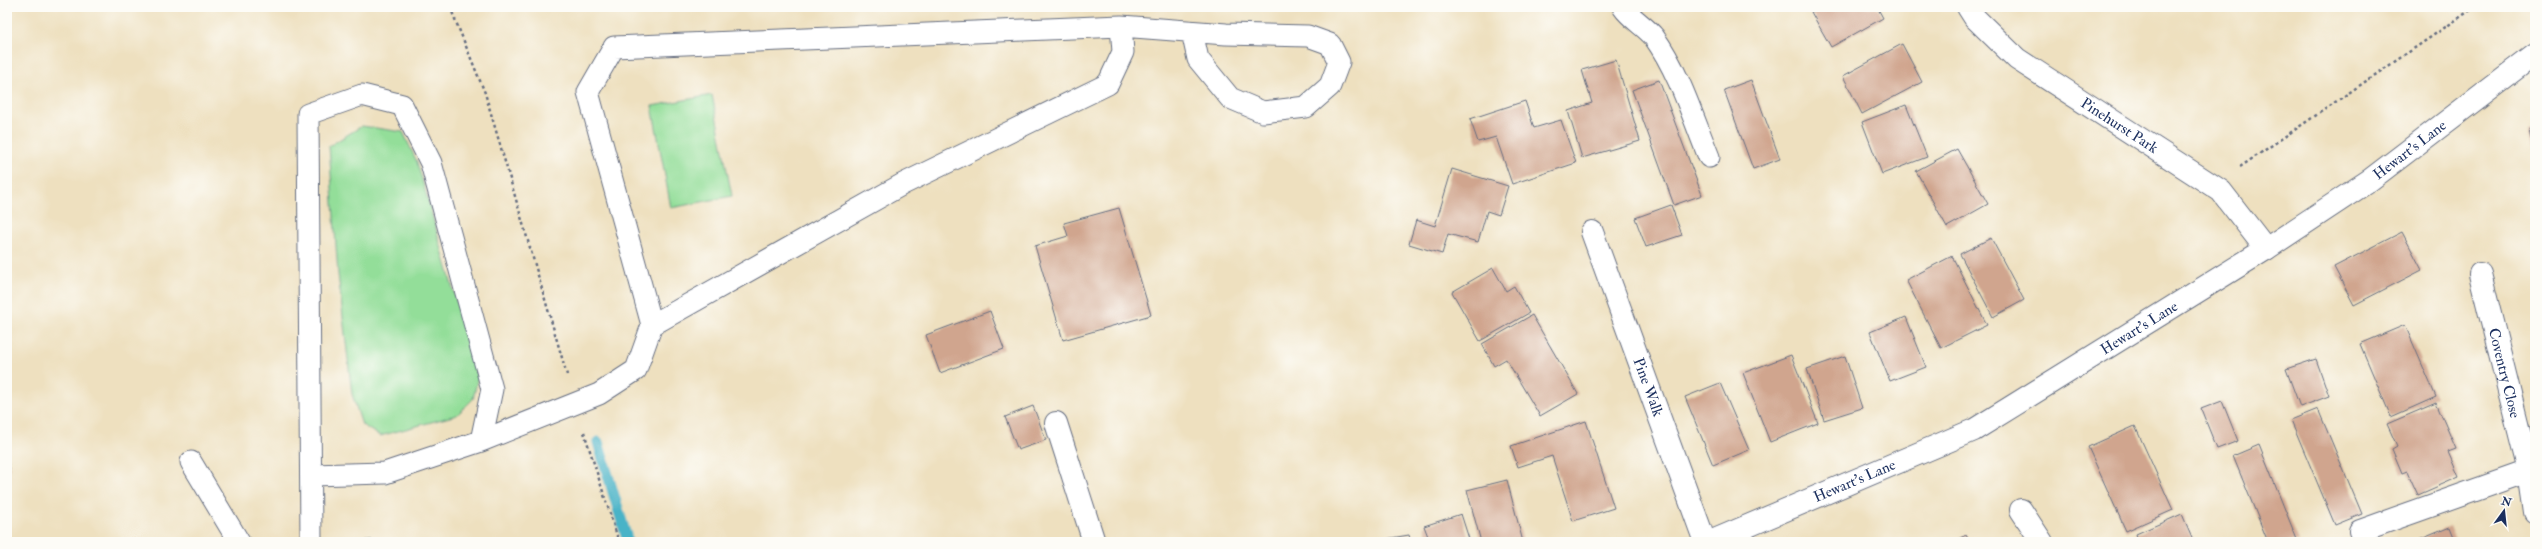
<svg xmlns="http://www.w3.org/2000/svg" width="2542" height="549" font-family="'IM FELL Double Pica',serif">
	<rect width="100%" height="100%" fill="#fdfcf7"/>
	<filter id="ink" filterUnits="userSpaceOnUse"><feTurbulence type="fractalNoise" baseFrequency=".025" numOctaves="2"/><feDisplacementMap in="SourceGraphic" scale="8" xChannelSelector="R" yChannelSelector="G"/><feConvolveMatrix kernelMatrix="1 2 1 2 8 2 1 2 1" color-interpolation-filters="sRGB"/></filter>
	<filter id="wash" filterUnits="userSpaceOnUse"><feTurbulence type="fractalNoise" baseFrequency=".012" numOctaves="4" result="noise"/><feDisplacementMap in="SourceGraphic" scale="16" xChannelSelector="R" yChannelSelector="G"/><feGaussianBlur stdDeviation="0.9" result="paint"/><feColorMatrix in="noise" values="0 0 0 0 0 0 0 0 0 0 0 0 0 0 0 0 0 1.4 0 .05"/><feComposite in="paint" operator="in"/></filter>
	<g filter="url(#wash)">
		<rect width="100%" height="100%" fill="#eee0bf"/>
		<path fill="#93de99" stroke="#57867c" d="M712,95L732,196L671,208L652,106Z
			M362,126L403,132L417,162L478,377L473,399L457,415L380,436L362,425L352,394L338,274L329,146Z"/>
		<g fill="none" stroke-linecap="round" stroke-linejoin="round">
			<path stroke="#49b3c7" stroke-width="11" d="M598,442L628,542"/>
		</g>
		<g id="blocks">
			<path fill="#d0a58e" d="M1820,7H1877L1883,18L1831,47L1811,12Z
				M1902,44L1922,82L1862,114L1843,76Z
				M1616,60L1640,141L1582,158L1568,111L1592,103L1582,70Z
				M1659,80L1702,195L1674,205L1632,90Z
				M1751,80L1780,159L1753,169L1724,90Z
				M1525,101L1534,128L1561,120L1576,163L1512,184L1496,137L1478,142L1470,119Z
				M1906,105L1927,157L1882,174L1862,122Z
				M2535,128V151H2534L2529,129Z
				M1957,149L1988,204L1947,227L1916,171Z
				M1452,169L1508,186L1499,215L1487,211L1478,242L1448,234L1442,254L1409,244L1416,220L1435,226Z
				M1671,205L1682,235L1646,247L1635,218Z
				M1119,208L1151,315L1063,340L1035,246L1068,236L1064,223Z
				M2402,232L2422,270L2354,305L2334,267Z
				M1991,238L2024,300L1993,317L1960,254Z
				M1952,256L1987,325L1941,348L1906,280Z
				M1493,268L1506,291L1514,286L1529,313L1480,341L1452,292Z
				M990,311L1004,349L940,373L926,335Z
				M1532,315L1578,394L1540,416L1506,359L1494,366L1482,344Z
				M1906,317L1926,367L1890,381L1870,332Z
				M2405,325L2436,397L2391,417L2360,344Z
				M1791,355L1818,423L1770,442L1743,373Z
				M1845,356L1862,408L1824,420L1807,369Z
				M2316,359L2329,396L2300,407L2286,369Z
				M1720,383L1749,450L1713,465L1685,397Z
				M2222,401L2238,441L2217,449L2201,409Z
				M2436,403L2456,449L2448,452L2459,477L2418,495L2407,471L2402,473L2392,449L2397,446L2387,424Z
				M1033,406L1046,440L1018,450L1005,417Z
				M2318,409L2362,514L2335,525L2291,420Z
				M1586,421L1614,508L1573,521L1552,456L1518,467L1511,446Z
				M2135,426L2173,510L2126,531L2088,447Z
				M2259,445L2298,542H2268L2233,456Z
				M7,459L10,469L7,470Z
				M1507,480L1523,542H1481L1467,490Z
				M1461,514L1470,542H1430L1424,526Z
				M2182,514L2194,542H2139L2136,534Z
				M2450,527L2456,542H2414Z
				M1409,535L1411,542H1373V541Z
				M1966,535L1970,542H1952Z
				M372,540V542H353V541Z"/>
		</g>
	</g>
	<g filter="url(#ink)">
		<use href="#blocks" fill-opacity="0" stroke="#656d80" stroke-width="1"/>
		<g fill="none" stroke-linecap="round" stroke-linejoin="round">
			<g stroke="#656d80" stroke-width="23">
				<path id="service" d="M1623,7C1631,19 1645,26 1654,37C1679,72 1693,118 1709,157
					M1121,26L1226,34L1308,36L1330,44L1339,62L1330,86L1306,107L1263,112L1230,98L1198,59L1192,32
					M481,441L599,394L636,370L652,325L588,92L614,47L1121,26L1123,52L1108,84L903,184L652,325
					M191,462L239,542
					M311,475L385,473L481,441L492,389L431,163L402,105L362,95L308,114L311,542"/>
			</g>
			<g stroke="#656d80" stroke-width="24">
				<g id="minor">
					<path id="s1" d="M1968,7L1975,18L2017,59L2221,191L2266,249"/>
					<path id="s2" d="M1592,232L1705,542"/>
					<path id="s3" d="M2480,274L2529,471L2535,512"/>
					<path d="M1056,423L1094,542"/>
					<path d="M2021,510L2042,542"/>
					<path d="M2360,531L2529,471"/>
				</g>
			</g>
			<g stroke="#656d80" stroke-width="24">
				<g id="tertiary">
					<path id="s4" d="M1710,542L1974,430L2266,249L2370,180L2535,54"/>
				</g>
			</g>
			<path stroke="#656d80" stroke-width="2.5" stroke-dasharray="3 3" stroke-linecap="butt" d="M450,7L485,93L567,375
				M2240,167L2475,7
				M584,432L619,542"/>
			<use href="#service" stroke="#fff" stroke-width="21"/>
			<use href="#minor" stroke="#fff" stroke-width="22"/>
			<use href="#tertiary" stroke="#fff" stroke-width="22"/>
		</g>
	</g>
	<g text-anchor="middle" stroke-width="3" stroke-linejoin="round" paint-order="stroke">
		<g font-size="15" fill="#1b2f5e" stroke="#fdfcf7">
			<text dy="5" stroke="none"><textPath href="#s1" startOffset="194">Pinehurst Park</textPath></text>
			<text dy="5" stroke="none"><textPath href="#s4" startOffset="805">Hewart's Lane</textPath></text>
			<text dy="5" stroke="none"><textPath href="#s4" startOffset="481">Hewart's Lane</textPath></text>
			<text dy="5" stroke="none"><textPath href="#s3" startOffset="102">Coventry Close</textPath></text>
			<text dy="5" stroke="none"><textPath href="#s2" startOffset="165">Pine Walk</textPath></text>
			<text dy="5" stroke="none"><textPath href="#s4" startOffset="157">Hewart's Lane</textPath></text>
		</g>
	</g>
	<rect width="2542" height="549" fill="none" stroke="#fdfcf7" stroke-width="24"/>
	<g transform="translate(2504 511) rotate(15)" stroke="#fdfcf7" stroke-width="3" paint-order="stroke">
	<path d="M0-3L7 15L0 10L-7 15Z" fill="#1b2f5e"/>
	<text y="-6" font-size="11" font-weight="bold" text-anchor="middle" fill="#1b2f5e">N</text>
	</g>
</svg>
